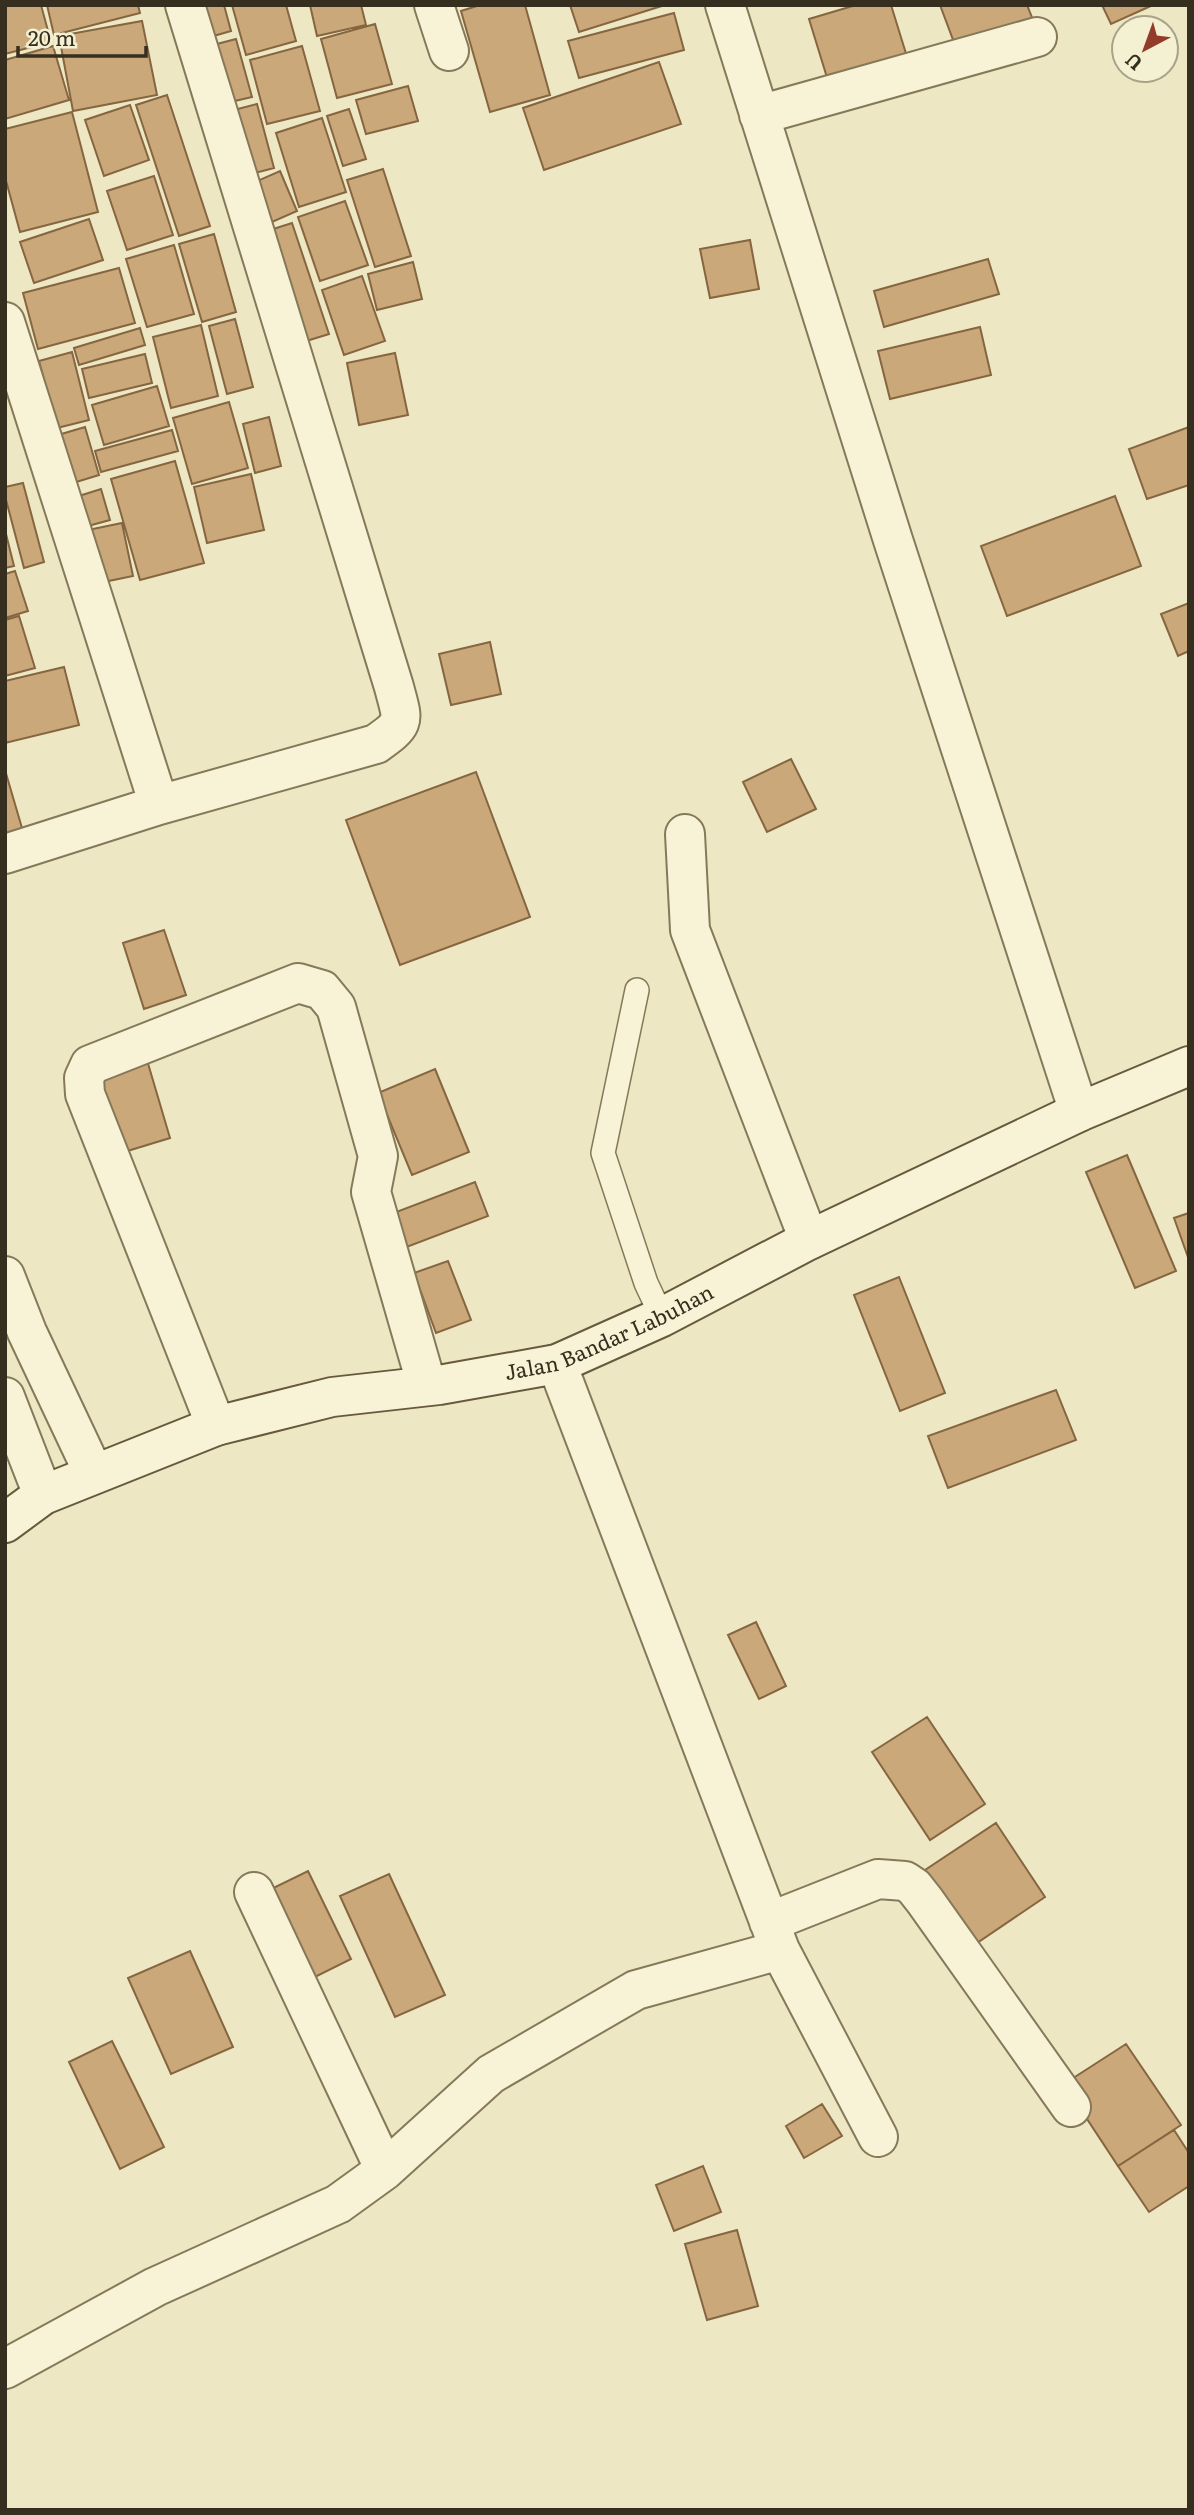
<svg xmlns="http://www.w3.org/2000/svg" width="1194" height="2515" font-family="Literata,serif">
	<rect width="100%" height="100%" fill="#ede7c3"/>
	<path fill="#caa879" stroke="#856641" stroke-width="2" d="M5,5H41L51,42L5,54Z
		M47,5H138L140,13L54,35Z
		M193,5H224L231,31L203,39Z
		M232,5H286L296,41L246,55Z
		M310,5H361L366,25L317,36Z
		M480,5H525L550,95L490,112L461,11Z
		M570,5H665L579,32Z
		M856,5H891L908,60L829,84L809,19Z
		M940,5H1027L1035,25L958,53Z
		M1102,5H1153L1111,24Z
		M674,13L684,50L579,78L568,41Z
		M142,21L157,95L73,111L59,36Z
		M375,24L392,84L337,98L321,39Z
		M236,39L252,97L226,103L209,46Z
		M53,46L69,100L5,119V60Z
		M302,46L320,111L267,124L250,60Z
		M659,62L681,124L544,170L523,108Z
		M408,86L418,121L366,134L356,100Z
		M167,95L210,226L179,236L136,105Z
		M257,104L274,168L247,175L230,111Z
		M130,105L149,160L104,176L85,120Z
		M349,109L366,159L343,166L327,116Z
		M72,112L98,212L20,232L5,177V129Z
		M322,118L346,192L299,207L276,133Z
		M383,169L411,256L375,267L347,180Z
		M280,171L297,211L263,226L246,186Z
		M154,176L173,235L127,250L107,191Z
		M345,201L368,265L320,281L298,217Z
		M89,219L103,260L34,283L20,242Z
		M292,223L329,334L300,343L264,232Z
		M214,234L236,312L202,322L179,244Z
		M750,240L759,289L710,298L700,249Z
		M174,245L194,314L147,327L126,259Z
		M988,259L999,294L884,327L874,291Z
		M413,262L422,299L377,310L368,274Z
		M119,268L135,323L38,349L23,293Z
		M362,276L385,341L344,355L322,290Z
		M235,319L253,387L227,394L209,326Z
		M201,325L218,396L171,408L153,337Z
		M980,327L991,375L890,399L878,351Z
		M140,328L145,345L79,365L74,348Z
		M72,352L89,420L57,428L39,361Z
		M395,353L408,415L359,425L347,363Z
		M145,354L152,383L89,398L82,369Z
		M157,386L169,426L104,445L92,405Z
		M229,402L248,468L192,484L173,418Z
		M269,417L281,466L255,473L243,424Z
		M85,427L99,475L73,483L58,435Z
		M1189,427V485L1147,499L1129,449Z
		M172,430L178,451L101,472L95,451Z
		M175,461L204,563L140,580L111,479Z
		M251,474L264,530L207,543L194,487Z
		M23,483L44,562L24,568L5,496V487Z
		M101,489L110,520L88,526L79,496Z
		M1115,496L1141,566L1007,616L981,546Z
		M122,523L133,576L99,583L88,530Z
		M5,530L14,566L5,568Z
		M15,571L28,611L5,618V574Z
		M1189,603V651L1178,656L1161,614Z
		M19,616L35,668L5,676V620Z
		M490,642L501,694L451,705L439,654Z
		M64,667L79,725L5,743V681Z
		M791,759L816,809L767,832L743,782Z
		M5,770L27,845L5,852Z
		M476,772L530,917L400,965L346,820Z
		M164,930L186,995L144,1009L123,943Z
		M147,1060L170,1138L121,1153L97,1074Z
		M435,1069L469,1152L412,1175L378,1093Z
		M1127,1155L1176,1271L1135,1288L1086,1172Z
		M475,1182L488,1216L404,1248L391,1214Z
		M1189,1213V1260L1174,1218Z
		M448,1261L471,1320L436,1333L414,1273Z
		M899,1277L945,1393L900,1411L854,1295Z
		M1056,1390L1076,1440L948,1488L928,1436Z
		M756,1622L786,1686L759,1699L728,1635Z
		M927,1717L985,1804L930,1840L872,1752Z
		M996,1823L1045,1897L974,1945L925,1870Z
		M308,1871L351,1959L303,1983L259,1895Z
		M389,1874L445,1995L395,2017L340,1896Z
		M190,1951L233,2047L171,2074L128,1978Z
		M112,2041L164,2147L120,2169L69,2062Z
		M1126,2044L1181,2125L1118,2166L1064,2084Z
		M822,2104L842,2136L804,2158L786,2126Z
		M1174,2130L1189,2153V2186L1149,2212L1118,2166Z
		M703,2166L721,2212L674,2231L656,2185Z
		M737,2230L758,2306L707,2320L685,2244Z"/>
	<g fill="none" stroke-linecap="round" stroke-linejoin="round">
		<g stroke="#86795a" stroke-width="26">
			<path id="lane" d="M637,990L603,1153L646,1283L662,1317"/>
		</g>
		<g stroke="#86795a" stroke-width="42">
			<path id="street" d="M434,5L449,51
				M725,5L893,540L1079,1112
				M759,115L1037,37
				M5,322L159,805
				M685,834L690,930L809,1240
				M5,854L159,805L376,744C407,722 403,722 394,687L185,5
				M5,1276L27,1332L94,1474
				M5,1397L43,1495
				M216,1426L85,1094L84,1078L90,1065L298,983L322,990L336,1007L378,1156L371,1192L427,1386
				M254,1892L385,2170
				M769,1922L878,1879L905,1881L914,1887L925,1901L1071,2107
				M780,1950L878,2137
				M5,2369L155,2287L338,2204L385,2170L491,2074L636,1990L780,1950L557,1364"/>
		</g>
		<g stroke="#68593d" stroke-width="42">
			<g id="secondary">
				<path id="s1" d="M5,1523L43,1495L216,1426L332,1397L439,1385L557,1364L662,1317L809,1240L1079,1112L1189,1066"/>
			</g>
		</g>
		<use href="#lane" stroke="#f8f3d6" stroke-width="23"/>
		<use href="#street" stroke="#f8f3d6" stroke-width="38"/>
		<use href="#secondary" stroke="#f8f3d6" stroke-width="38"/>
	</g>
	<g text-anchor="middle" stroke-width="5" stroke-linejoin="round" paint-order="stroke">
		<g font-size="21" fill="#362e1e" stroke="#f4f0d2">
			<text dy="7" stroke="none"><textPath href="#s1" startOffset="640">Jalan Bandar Labuhan</textPath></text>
		</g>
	</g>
	<rect width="1194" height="2515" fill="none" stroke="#362e1e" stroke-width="14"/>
	<g transform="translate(1145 49) rotate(221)"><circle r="33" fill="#f4f0d2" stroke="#a8a28a" stroke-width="2"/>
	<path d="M0-5L12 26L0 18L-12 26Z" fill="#933c2c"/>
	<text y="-10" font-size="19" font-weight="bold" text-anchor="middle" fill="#362e1e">U</text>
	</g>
	<path d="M18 46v10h128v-10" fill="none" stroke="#362e1e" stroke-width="3.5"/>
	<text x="28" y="46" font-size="21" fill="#362e1e" stroke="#f4f0d2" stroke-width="5" paint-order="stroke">20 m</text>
</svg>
